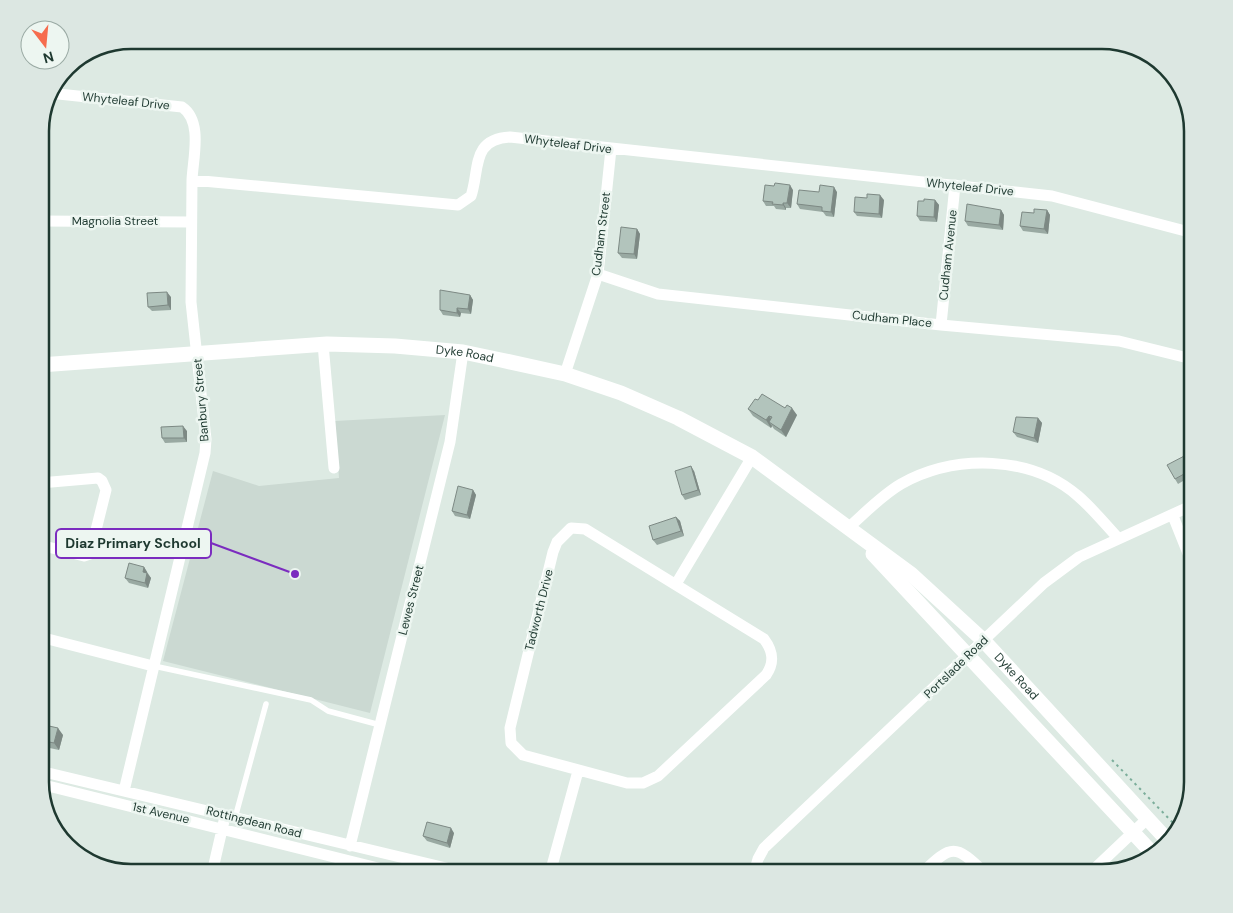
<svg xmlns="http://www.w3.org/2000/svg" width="1233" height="913" font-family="'DM Sans',sans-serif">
	<rect width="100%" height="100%" fill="#ddeae3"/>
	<path fill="#cbd9d2" d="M445,415L370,713L163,661L213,471L259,486L339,478L335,421Z"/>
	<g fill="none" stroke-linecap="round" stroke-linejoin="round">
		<path stroke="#7cae9b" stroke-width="2" stroke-dasharray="2.5 4" stroke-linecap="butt" d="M1112,760L1178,828"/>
		<path stroke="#fff" stroke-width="5.5" d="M154,666L311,700L328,711L380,725
			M235,818L266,704"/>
		<path stroke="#fff" stroke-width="11" d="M49,93L182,107C203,121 193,158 192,180L458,205L471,196C480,169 471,139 510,137L1052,196L1193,233
			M40,221L190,222
			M598,274L658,294L941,325L1119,341L1188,358
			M941,325L955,185
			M323,344L334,468
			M565,374L598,274L611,149
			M1173,516L1193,566
			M571,528L585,529L764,639C773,651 775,662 766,675L658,776L643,783H627L523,755L511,743L510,728L553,552L557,542Z
			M848,528C865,513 882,495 901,484C955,454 1031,455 1078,496C1093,509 1105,524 1118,538
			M40,545L84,556L90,554L106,490L102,481L98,478L40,483
			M676,584L752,457
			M40,637L153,666
			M40,771L467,873
			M40,784L398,873
			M124,791L205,453L206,439L191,302L192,180
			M350,846L450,442L463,352
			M212,873L224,821
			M550,873L578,771
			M754,873L758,859L764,848L1044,583L1079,557L1193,505
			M922,873C952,844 955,844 985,873
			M1090,873L1147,819"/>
		<g stroke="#fff" stroke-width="15">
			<path id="s1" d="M40,365L327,344L395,346L463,352L501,360L565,374L621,393L678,418L752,457L911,574L984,641L1169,842"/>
			<path d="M873,554L1154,855"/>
		</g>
	</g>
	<path fill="#99a9a2" d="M793,190L791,208H786V210L776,209L774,206H766L763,201Z
		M819,192H837L834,217L826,216L823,212L800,209L797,204Z
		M867,198L884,200L882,218L857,216L854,212Z
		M935,200L939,205L937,222L920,221L917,216L924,201Z
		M1001,210L1004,215L1003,230L968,226L965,221Z
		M1047,210L1050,215L1048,234L1023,231L1020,226L1034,213Z
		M637,229L640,234L637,259L622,258L618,253Z
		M470,295L473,300L471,314L461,313L460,317L443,315L440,310Z
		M171,297V310L152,311L148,307Z
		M758,400L785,408L797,415L786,437L774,429L772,426L771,428L753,416L748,409Z
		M1038,418L1042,423L1038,443L1017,437L1013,432Z
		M187,431V442L165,443L162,438Z
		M1193,457V475L1178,484L1175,479Z
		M694,471L701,495L685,500L682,495Z
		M473,490L476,495L470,519L455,516L452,511Z
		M676,517L680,521L684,536L657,545L653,540Z
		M144,567L151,578L148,588L129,583L125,578Z
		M40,724L63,735L59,750L40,746Z
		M454,833L450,848L427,841L423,836Z"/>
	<path fill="#7d8984" d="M790,185L793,190L791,208L787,203Z
		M834,187L837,192L834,217L831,212Z
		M880,195L884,200L882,218L879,214Z
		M935,200L939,205L937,222L934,217Z
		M783,203L786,208V210L783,205Z
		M1001,210L1004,215L1003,230L999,225Z
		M1047,210L1050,215L1048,234L1044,229Z
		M637,229L640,234L637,259L634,254Z
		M167,292L171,297V310L168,305Z
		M470,295L473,300L471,314L468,309Z
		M457,308L461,313L460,317L457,313Z
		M792,408L797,415L786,437L781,430Z
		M769,416L774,423L769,422L772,426L771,428L766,420Z
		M1038,418L1042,423L1038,443L1034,438Z
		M183,426L187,431V442L184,438Z
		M691,466L694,471L701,495L698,490Z
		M473,490L476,495L470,519L467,515Z
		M676,517L680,521L684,536L681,531Z
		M144,567L147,572L146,577L143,572Z
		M147,573L151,578L148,588L145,583Z
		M58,728L63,735L59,750L54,743Z
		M451,828L454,833L450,848L447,843Z"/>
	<path fill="#b2c4bc" stroke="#7d8984" d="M775,183L790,185L787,203H783V205L772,204L773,202L763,201L765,185L774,186Z
		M820,185L834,187L831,212L822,211V207L797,204L799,190L819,192Z
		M867,194L880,195L879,214L854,212L855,197L867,198Z
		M924,199L935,200L934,217L917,216L918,201H924Z
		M967,204L1001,210L999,225L965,221Z
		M1034,209L1047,210L1044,229L1020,226L1022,212L1034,213Z
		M621,227L637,229L634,254L618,253Z
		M440,290L470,295L468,309L457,308V313L440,310Z
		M167,292L168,305L148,307L147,293Z
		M762,394L785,408L787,405L792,408L781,430L769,422L772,417L769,416L766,420L748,409L755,399L758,400Z
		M1016,417L1038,418L1034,438L1013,432Z
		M183,426L184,438H162L161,427Z
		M1190,453L1193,459V469L1175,479L1167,465Z
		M691,466L698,490L682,495L675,471Z
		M458,486L473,490L467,515L452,511Z
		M676,517L681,531L653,540L649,526Z
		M129,563L144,567L143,572L147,573L145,583L125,578Z
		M40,724L58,728L54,743L40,740Z
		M427,822L451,828L447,843L423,836Z"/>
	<g text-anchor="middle" stroke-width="5" stroke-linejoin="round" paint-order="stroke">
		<g font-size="12" fill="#1e3930" stroke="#edf6f1">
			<text transform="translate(126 101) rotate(6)" y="4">Whyteleaf Drive</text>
			<text transform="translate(568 144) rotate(7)" y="4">Whyteleaf Drive</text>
			<text transform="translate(970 187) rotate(6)" y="4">Whyteleaf Drive</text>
			<text x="115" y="225">Magnolia Street</text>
			<text transform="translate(601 234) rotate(-83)" y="4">Cudham Street</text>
			<text transform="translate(948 255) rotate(-84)" y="4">Cudham Avenue</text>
			<text transform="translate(892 319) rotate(6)" y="4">Cudham Place</text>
			<text dy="4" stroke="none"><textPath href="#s1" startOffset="426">Dyke Road</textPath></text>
			<text transform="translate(201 400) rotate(-95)" y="4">Banbury Street</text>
			<text transform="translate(411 600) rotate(-76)" y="4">Lewes Street</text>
			<text transform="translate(539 610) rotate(-76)" y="4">Tadworth Drive</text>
			<text transform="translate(956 667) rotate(-44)" y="4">Portslade Road</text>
			<text dy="4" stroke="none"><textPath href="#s1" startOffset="1078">Dyke Road</textPath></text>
			<text transform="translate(161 813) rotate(13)" y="4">1st Avenue</text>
			<text transform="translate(254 822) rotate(14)" y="4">Rottingdean Road</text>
		</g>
	</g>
	<path d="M0 0H1233V913H0ZM131 49H1102A82 82 0 0 1 1184 131V782A82 82 0 0 1 1102 864H131A82 82 0 0 1 49 782V131A82 82 0 0 1 131 49Z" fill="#dce7e2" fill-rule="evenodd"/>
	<path fill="none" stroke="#1e3930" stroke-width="2.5" d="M131 49H1102A82 82 0 0 1 1184 131V782A82 82 0 0 1 1102 864H131A82 82 0 0 1 49 782V131A82 82 0 0 1 131 49Z"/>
	<path fill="none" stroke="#7b2cbf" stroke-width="2" d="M295 574L211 543"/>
	<circle fill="#7b2cbf" stroke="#edf6f1" stroke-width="2" cx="295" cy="574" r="5"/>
	<rect fill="#edf6f1" stroke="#7b2cbf" stroke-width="2" x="56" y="529" width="155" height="29" rx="5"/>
	<g font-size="14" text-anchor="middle" font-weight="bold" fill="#1e3930">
		<text x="133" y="548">Diaz Primary School</text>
	</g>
	<g transform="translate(45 45) rotate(164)"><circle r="24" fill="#edf6f1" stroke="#9aaaa4"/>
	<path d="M0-4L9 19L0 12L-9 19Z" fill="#f66c4e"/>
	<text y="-8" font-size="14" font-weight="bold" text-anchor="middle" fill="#1e3930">N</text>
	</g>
</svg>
